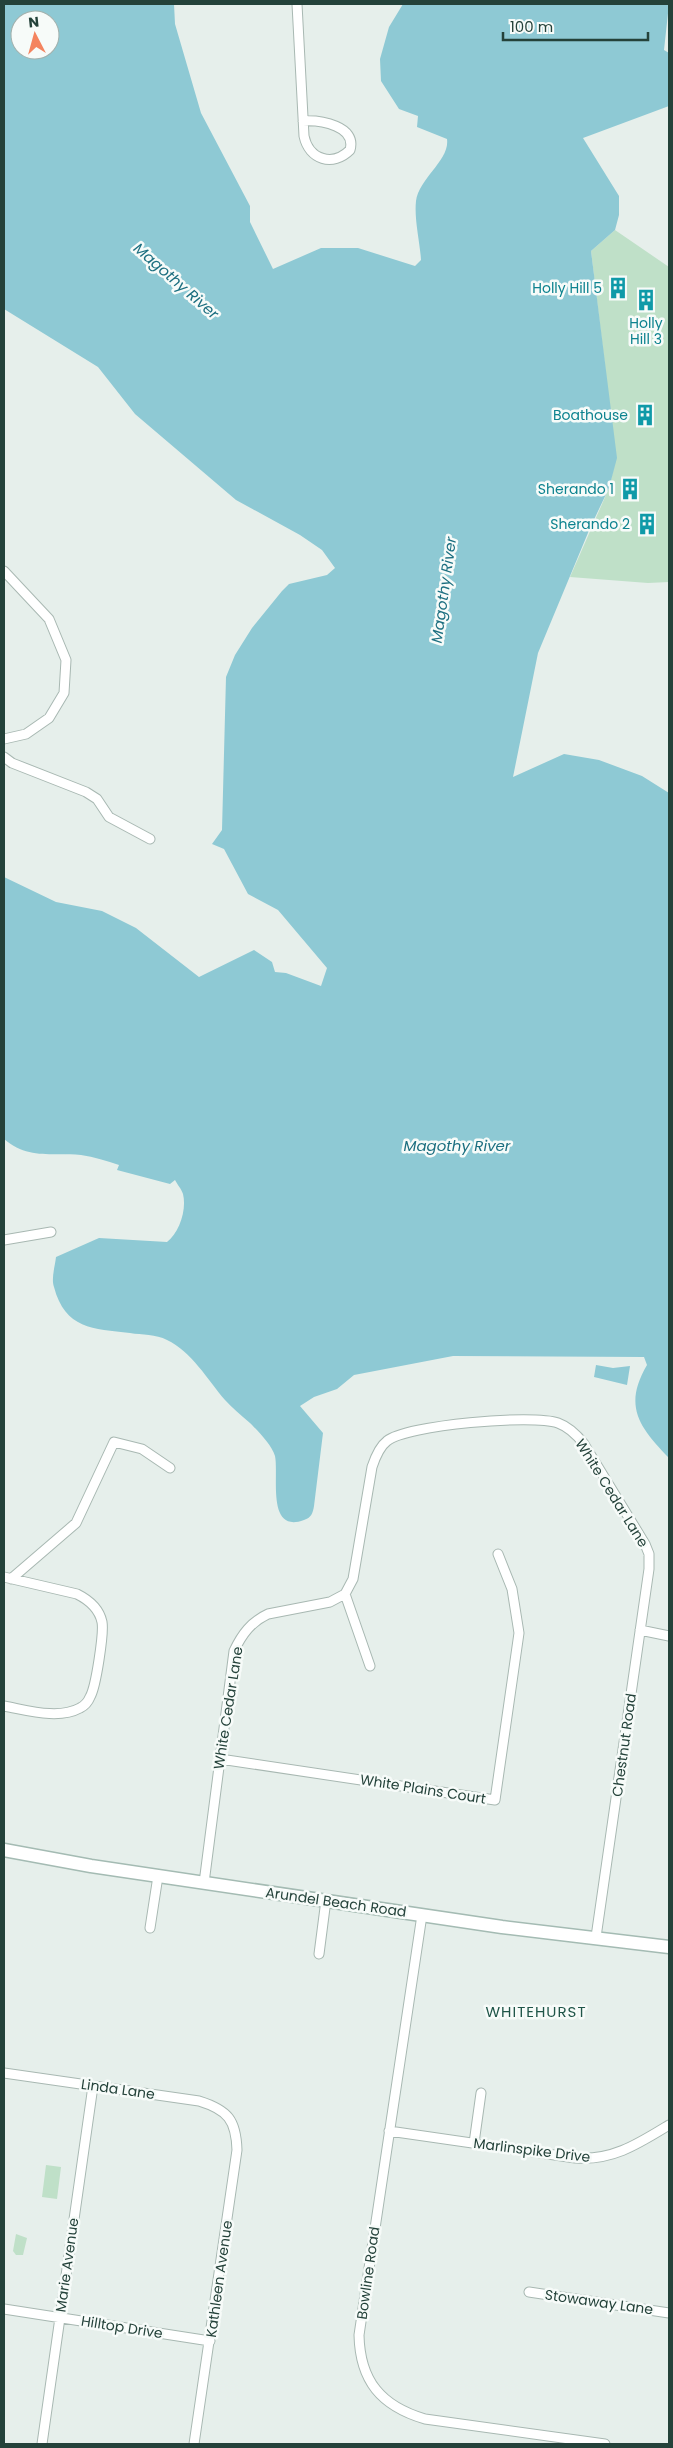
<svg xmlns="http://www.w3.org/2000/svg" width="673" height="2448" font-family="Poppins,sans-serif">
	<rect width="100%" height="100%" fill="#e6efeb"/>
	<path fill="#bfe0c8" d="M615,230L669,267V582L648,583L570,577L609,488L616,458L591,251Z
		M46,2165L61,2167L57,2199L42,2197Z
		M16,2234L27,2238L23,2255H16L13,2251Z"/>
	<path fill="#8ec9d4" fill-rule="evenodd" d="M4,4H174L175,24L201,113L250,206V222L273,269L321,248H358L415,266L421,260C420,242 414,219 416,201C419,178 450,160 447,139L417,127L418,116L399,109L381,81L380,59L389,27L403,4H669L664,50L669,53V106L583,138L619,196V215L615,230L591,251L617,458L609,488L590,528L538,653L513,777L564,754L599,760L642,776L669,793V1458C639,1427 623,1406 647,1365L644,1357L453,1356L354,1375L337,1389L314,1397L300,1406L323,1433L314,1506C313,1513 311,1518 304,1520C266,1534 279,1476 275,1456C272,1445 257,1430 250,1423C241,1415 232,1408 225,1400C208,1380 191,1351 167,1340C156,1334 142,1335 130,1333C93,1329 65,1329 54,1287C51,1279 55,1266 56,1257L99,1238L167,1242C179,1233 187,1210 183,1194C182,1190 177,1184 175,1180L170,1184L117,1170L119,1165C107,1161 94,1157 81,1155C52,1152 28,1160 4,1139V877L56,902L102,911L136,928L199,977L254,950L272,962L275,972L286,973L321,986L327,968L278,910L248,894L224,849L212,844L222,830L226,677L235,655L252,628L282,591L289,584L327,575L335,568L322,550L300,535L236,500L135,414L98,367L4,309ZM20,20H50V50H20Z
		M596,1365L613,1368L630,1366L627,1385L594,1377Z"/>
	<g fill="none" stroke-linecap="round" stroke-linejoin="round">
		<g stroke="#a8b8b2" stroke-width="11">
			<path id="street" d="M297,4L304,136C309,160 333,167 350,150C357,126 321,120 303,121
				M4,571L49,619L66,660L64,693L49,718L26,734L4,739
				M4,757L12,763L86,792L97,799L109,817L150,839
				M4,1240L51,1232
				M4,1577L77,1594C89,1600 99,1608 102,1622C104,1633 96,1687 90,1697C88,1702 84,1706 80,1708C58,1720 27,1710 4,1706
				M11,1579L76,1523L114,1442L142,1449L170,1468
				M345,1594L370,1666
				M640,1630L669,1636
				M220,1759L495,1800L519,1633L512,1589L498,1554
				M204,1883L234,1651C242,1634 251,1622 268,1614L330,1602L345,1594L353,1579L372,1467C375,1458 379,1447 387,1441C406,1425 533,1414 558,1423C569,1427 577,1435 584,1444L645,1544L649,1554V1569L596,1937
				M422,1915L359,2335C360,2381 381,2406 425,2419L605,2444
				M150,1928L158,1876
				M319,1954L326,1900
				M4,2073L199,2101C228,2110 236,2120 237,2150L194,2444
				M389,2131L575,2158C612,2161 638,2144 669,2125
				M474,2143L481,2093
				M529,2292L669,2313
				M4,2309L210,2341
				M42,2444L93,2086"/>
		</g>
		<g stroke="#a4bbb3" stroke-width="15">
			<path id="secondary" d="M4,1850L91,1866L502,1927L669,1947"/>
		</g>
		<use href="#street" stroke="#fff" stroke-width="9"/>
		<use href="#secondary" stroke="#fff" stroke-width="12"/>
	</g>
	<defs>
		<g id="building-bare" transform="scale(1.725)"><path d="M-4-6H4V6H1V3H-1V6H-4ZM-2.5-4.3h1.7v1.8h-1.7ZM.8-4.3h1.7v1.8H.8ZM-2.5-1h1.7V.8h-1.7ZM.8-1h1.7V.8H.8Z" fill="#0f9aa8" stroke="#f7fbf9" stroke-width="2.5" paint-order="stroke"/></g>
	</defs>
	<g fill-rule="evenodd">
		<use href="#building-bare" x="618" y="288"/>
		<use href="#building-bare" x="646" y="300"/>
		<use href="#building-bare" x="645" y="415"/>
		<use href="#building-bare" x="630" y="489"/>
		<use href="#building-bare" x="647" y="524"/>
	</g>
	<g text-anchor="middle" stroke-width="5" stroke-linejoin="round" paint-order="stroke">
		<g font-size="14" fill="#0d838f" stroke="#f7fbf9" text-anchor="end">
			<text x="602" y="293">Holly Hill 5</text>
			<text x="646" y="328" text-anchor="middle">Holly<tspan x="646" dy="16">Hill 3</tspan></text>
			<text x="628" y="420">Boathouse</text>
			<text x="614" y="494">Sherando 1</text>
			<text x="630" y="529">Sherando 2</text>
		</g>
		<g font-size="14" fill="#24423a" stroke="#f7fbf9">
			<text transform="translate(612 1493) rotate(58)" y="5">White Cedar Lane</text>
			<text transform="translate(228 1708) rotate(-81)" y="5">White Cedar Lane</text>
			<text transform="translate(624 1745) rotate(-82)" y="5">Chestnut Road</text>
			<text transform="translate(423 1789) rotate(9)" y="5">White Plains Court</text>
			<text transform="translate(336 1902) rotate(8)" y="5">Arundel Beach Road</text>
			<text transform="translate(118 2089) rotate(8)" y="5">Linda Lane</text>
			<text transform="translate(532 2150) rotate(7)" y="5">Marlinspike Drive</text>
			<text transform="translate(67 2265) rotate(-82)" y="5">Marie Avenue</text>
			<text transform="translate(368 2273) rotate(-82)" y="5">Bowline Road</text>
			<text transform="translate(219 2279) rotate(-82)" y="5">Kathleen Avenue</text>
			<text transform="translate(599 2302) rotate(8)" y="5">Stowaway Lane</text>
			<text transform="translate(122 2327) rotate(9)" y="5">Hilltop Drive</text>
		</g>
		<g font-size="15" font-style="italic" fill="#1c6f80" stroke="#f7fbf9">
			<text transform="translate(176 281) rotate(41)" y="5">Magothy River</text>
			<text transform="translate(444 590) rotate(-82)" y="5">Magothy River</text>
			<text x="457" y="1151">Magothy River</text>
		</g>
		<g font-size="15" letter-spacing="1" fill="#1f5548" stroke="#f7fbf9">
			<text x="536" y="2017">WHITEHURST</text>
		</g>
	</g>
	<rect width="673" height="2448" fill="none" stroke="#24423a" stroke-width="10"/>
	<g transform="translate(35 35) rotate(354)"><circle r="24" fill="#f7fbf9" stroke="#a3b1ad"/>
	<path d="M0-4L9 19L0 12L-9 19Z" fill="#f4845f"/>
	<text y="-8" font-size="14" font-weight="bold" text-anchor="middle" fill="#24423a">N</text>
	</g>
	<path d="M503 32v8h145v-8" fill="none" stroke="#24423a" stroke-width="2.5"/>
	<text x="510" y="32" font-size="15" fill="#24423a" stroke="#f7fbf9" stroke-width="4" paint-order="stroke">100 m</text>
</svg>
